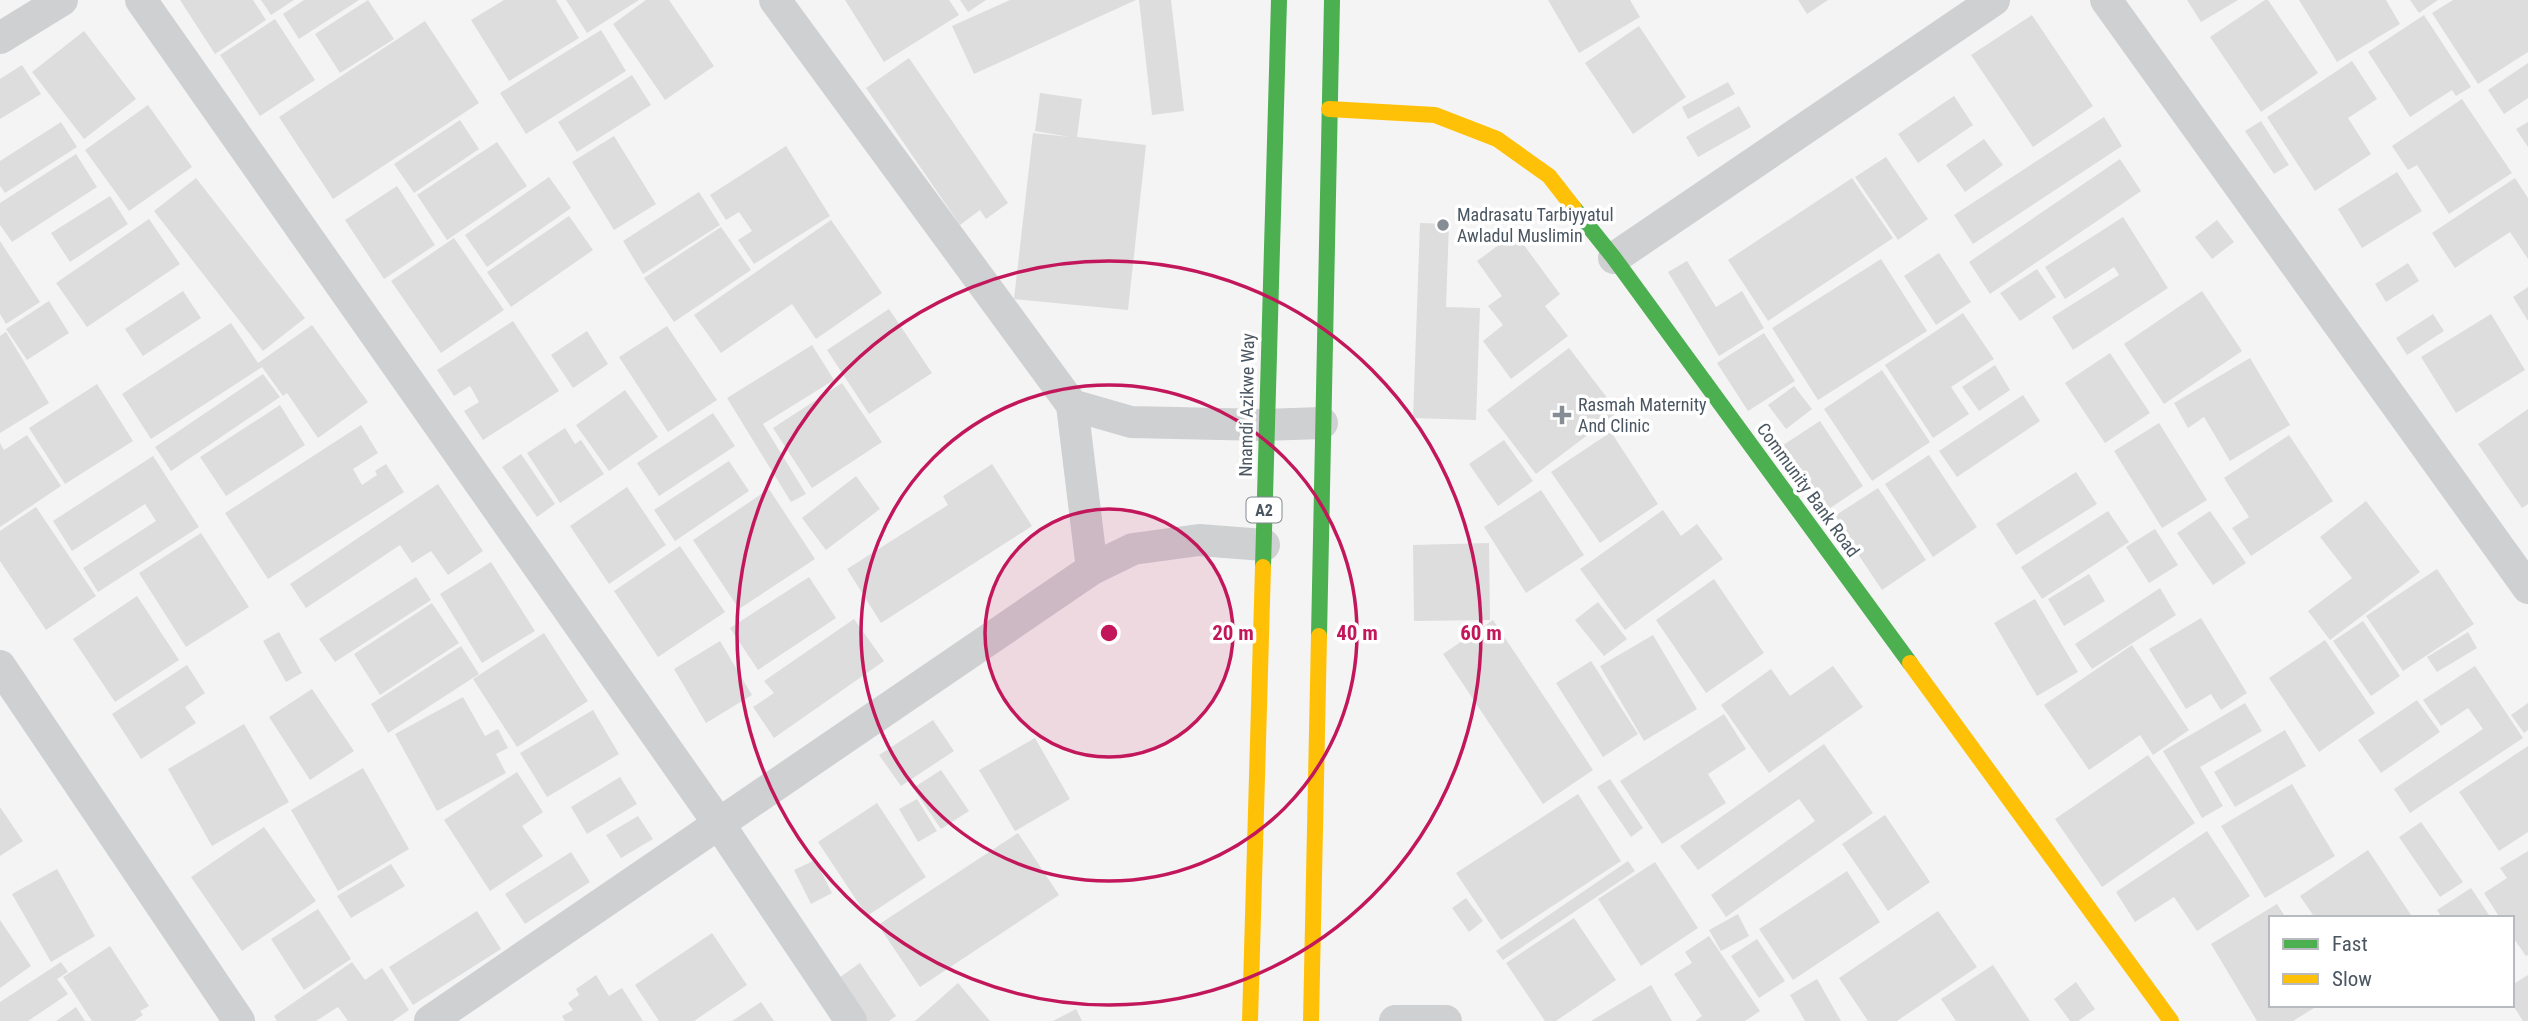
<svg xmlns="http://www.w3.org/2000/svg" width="2528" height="1021" font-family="'Roboto Condensed',sans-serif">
	<rect width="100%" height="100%" fill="#f4f4f4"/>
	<path fill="#ddddde" d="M180,0H253L266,20L215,54Z
		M261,0H294L271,15Z
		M304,0H359L299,39L283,14Z
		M368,0L394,39L340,73L315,34Z
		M504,0H556L579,38L509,81L471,20Z
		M566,0H639L587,33Z
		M646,0H669L714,66L665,100L613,24Z
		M845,0H949L959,15L884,62Z
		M960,0H986L968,12Z
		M1010,0H1136L974,74L952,26Z
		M1139,0H1171L1184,111L1152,115Z
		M1548,0H1630L1640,17L1579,53Z
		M1798,0H1828L1807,14Z
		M2187,0H2238L2201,22Z
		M2265,0H2268L2318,73L2261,112L2210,37Z
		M2299,0H2386L2400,24L2337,62Z
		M2410,0H2438L2419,13Z
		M2453,0H2528V52L2478,84L2432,13Z
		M2032,15L2093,106L2033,147L1971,55Z
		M2424,15L2471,87L2456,96L2452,90L2410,117L2368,52Z
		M275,19L315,80L260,116L220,55Z
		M425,21L479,103L333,199L279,117Z
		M1639,26L1686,97L1633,134L1585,63Z
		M601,30L626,71L526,134L500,93Z
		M84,31L136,99L84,139L32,72Z
		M909,58L1008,203L986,219L980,210L960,225L866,88Z
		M2352,61L2377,99L2348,118L2371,154L2315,191L2267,117Z
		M2528,63V98L2504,114L2488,90Z
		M22,65L41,94L0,119V79Z
		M632,75L651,105L577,152L558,122Z
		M1728,82L1735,94L1688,119L1682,107Z
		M1040,93L1082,99L1077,137L1146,145L1128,310L1014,299L1033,133L1070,137L1035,131Z
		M1954,96L1973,125L1918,163L1898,134Z
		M2462,99L2512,173L2449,214L2417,165L2408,170L2392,146Z
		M148,105L192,167L129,211L85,150Z
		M1739,106L1751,127L1698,157L1686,137Z
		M2104,117L2122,146L1973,244L1954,215Z
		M460,120L479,149L414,193L394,164Z
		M2261,121L2289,165L2274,174L2245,131Z
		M61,122L77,147L5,193L0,186V161Z
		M2528,122V147L2516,129Z
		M614,136L656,204L614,230L572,162Z
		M1984,139L2003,165L1965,192L1946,165Z
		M497,142L527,186L447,240L417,195Z
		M786,146L830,216L754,264L738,240L752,231L739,212L726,220L710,195Z
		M76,154L97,187L12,242L0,225V203Z
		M1886,157L1928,219L1898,240L1855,177Z
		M2120,159L2141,191L1990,294L1969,262Z
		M2397,172L2422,211L2362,248L2338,209Z
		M549,177L571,208L487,267L465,235Z
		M196,178L305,318L263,351L154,211Z
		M1852,178L1893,238L1768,321L1728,260Z
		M2515,178L2528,198V259L2510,232L2455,268L2432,233Z
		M397,186L435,245L384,279L345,220Z
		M699,192L720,225L643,274L623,241Z
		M110,196L128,224L70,262L51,233Z
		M569,216L593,250L511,307L487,272Z
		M2123,217L2168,288L2073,350L2052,317L2119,275L2114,267L2065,299L2045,267Z
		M149,219L180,264L87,327L56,283Z
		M831,220L882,293L816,339L792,304L721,353L694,315Z
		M2217,220L2234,242L2212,259L2195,237Z
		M1420,223L1449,224L1446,307L1480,308L1476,420L1413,418Z
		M721,227L751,270L674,322L644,278Z
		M1515,233L1560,294L1545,306L1568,336L1511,379L1483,341L1503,325L1488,306L1502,296L1477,261Z
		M454,238L504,310L441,353L391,281Z
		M0,241L40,302L6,324L0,314Z
		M1939,253L1971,302L1936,325L1904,276Z
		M1881,259L1927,331L1818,400L1772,328Z
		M1687,261L1716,307L1742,291L1764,328L1719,356L1668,272Z
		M2408,263L2419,281L2386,302L2375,284Z
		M2037,269L2056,297L2020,321L2000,293Z
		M2528,287V321L2513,297Z
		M183,291L201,318L143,356L125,329Z
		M2202,291L2242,351L2164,404L2124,344Z
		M49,301L69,333L27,360L6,329Z
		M889,309L932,373L869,414L827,350Z
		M1963,313L1994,359L1951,387L1969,414L1933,438L1885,365Z
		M2433,314L2444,331L2407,355L2396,338Z
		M2491,314L2525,370L2456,413L2421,357Z
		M513,321L559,391L483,440L464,411L479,402L470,386L454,396L437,370Z
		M231,323L258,363L312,325L368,402L318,438L287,393L283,396L262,367L151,439L122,394Z
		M667,326L717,400L668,432L619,357Z
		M587,331L608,364L573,388L551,355Z
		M6,332L49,403L0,433V336Z
		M1764,333L1795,381L1748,411L1717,363Z
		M812,345L834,380L763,424L806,494L791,502L727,398Z
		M1569,348L1618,412L1536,474L1487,410Z
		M2110,353L2150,413L2105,443L2065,383Z
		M2250,358L2290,425L2230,461L2204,417L2188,428L2174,403Z
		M1995,365L2010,390L1979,411L1962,387Z
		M1882,370L1930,442L1872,481L1824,409Z
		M263,374L280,397L171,471L155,447Z
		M842,383L882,442L812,488L773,428Z
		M97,384L133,441L65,484L29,428Z
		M1794,386L1812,409L1786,429L1768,405Z
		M625,390L658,437L609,471L576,425Z
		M2023,395L2040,421L1957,477L1939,451Z
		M280,405L305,445L226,496L200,457Z
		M2528,409V504L2522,508L2478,444Z
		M713,413L735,446L659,496L637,463Z
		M1820,421L1863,486L1823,513L1780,447Z
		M2159,423L2207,500L2162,528L2114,451Z
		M361,425L378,453L353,469L362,485L377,475L375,471L386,464L404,492L268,579L225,513Z
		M565,428L575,444L581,440L604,474L560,503L527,453Z
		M1611,432L1658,504L1600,543L1551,472Z
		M27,435L61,486L0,527V443L4,450Z
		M2289,435L2333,501L2251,556L2232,528L2249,517L2224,478Z
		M1504,440L1533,481L1498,506L1469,464Z
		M521,454L555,504L537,517L502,467Z
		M1929,455L1977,527L1933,557L1885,484Z
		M153,456L199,527L98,592L83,568L156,521L145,504L72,551L53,521Z
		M729,461L749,491L675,541L654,510Z
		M992,464L1032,526L881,623L847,569L948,505L943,496Z
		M2076,472L2097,504L2016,555L1996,524Z
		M856,476L880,509L826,550L802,518Z
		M438,484L483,551L448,575L431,551L412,563L400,545L306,608L290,584Z
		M627,487L666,545L609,584L570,526Z
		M1878,488L1926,560L1882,590L1833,517Z
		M769,489L815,559L739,609L693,540Z
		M1541,490L1584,555L1526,593L1484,527Z
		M2366,501L2420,572L2330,640L2308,611L2352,578L2320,537Z
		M36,507L96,596L46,630L0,561V531Z
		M1663,510L1681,536L1697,524L1723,559L1625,630L1580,569Z
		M2108,511L2129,542L2042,599L2021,567Z
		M2210,511L2246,563L2213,585L2177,533Z
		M2155,529L2178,565L2149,583L2126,547Z
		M201,533L249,607L186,647L139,573Z
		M1489,543L1490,620L1414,621L1413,545Z
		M680,546L725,612L658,657L614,591Z
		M491,562L535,631L482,663L440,594Z
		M2437,569L2474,624L2403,671L2366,616Z
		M2089,574L2105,601L2064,626L2048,599Z
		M416,577L431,600L335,662L319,639Z
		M809,577L836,618L758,670L730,628Z
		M1714,579L1764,653L1706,693L1656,620Z
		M2160,588L2176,615L2092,669L2075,644Z
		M137,596L179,660L115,702L73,639Z
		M2035,599L2078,672L2037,696L1994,623Z
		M1598,602L1627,639L1604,656L1575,620Z
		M432,603L459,643L380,695L354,654Z
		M2201,618L2247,693L2221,710L2211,694L2186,709L2149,649Z
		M854,619L884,661L774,738L753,707L774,693L764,681Z
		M1493,620L1593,770L1543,804L1443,654Z
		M2363,621L2400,676L2371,696L2333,641Z
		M279,632L302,673L286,682L263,641Z
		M2468,632L2477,648L2437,672L2427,657Z
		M544,633L588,701L517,747L473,679Z
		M1653,635L1697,709L1644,741L1600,666Z
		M2325,640L2375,713L2319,752L2269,678Z
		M720,641L752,695L706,723L674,669Z
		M2132,645L2189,730L2153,755L2140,735L2089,770L2044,705Z
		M461,646L479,674L388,733L371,704Z
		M1591,661L1638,734L1603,757L1556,683Z
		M187,665L205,693L185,707L196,723L141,759L112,714Z
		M1833,666L1863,707L1769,773L1721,705L1771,669L1790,696Z
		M2475,666L2523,738L2410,813L2394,789L2483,729L2468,708L2441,726L2423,700Z
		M312,689L354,751L310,780L269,717Z
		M463,697L485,736L498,729L508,748L496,754L506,773L437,811L395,734Z
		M2417,700L2440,732L2381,773L2358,740Z
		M2245,703L2262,731L2200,767L2223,806L2202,818L2163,751Z
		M2528,703V730L2524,733L2511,715Z
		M593,710L619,754L547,797L520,753Z
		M1724,714L1746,749L1708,774L1726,803L1662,844L1620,781Z
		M933,720L954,751L901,786L879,755Z
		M244,724L289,802L212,846L168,769Z
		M2285,730L2306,766L2235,807L2214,772Z
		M1035,738L1070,799L1015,831L979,770Z
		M1824,744L1873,813L1726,917L1711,895L1815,821L1799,799L1698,870L1680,846Z
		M2528,746V832L2499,851L2459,792Z
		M2148,755L2195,823L2102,887L2055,819Z
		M363,768L409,849L338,891L291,810Z
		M941,770L969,811L941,829L913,788Z
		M517,772L543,812L522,826L543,856L490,891L444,820Z
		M620,777L637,804L587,834L571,807Z
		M1610,779L1643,828L1631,837L1597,787Z
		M2292,784L2335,856L2265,898L2221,826Z
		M1578,794L1621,861L1501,940L1456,873Z
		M917,799L937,831L918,842L899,809Z
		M877,803L926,877L867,916L818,842Z
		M0,807L23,841L0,856Z
		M1885,815L1930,882L1888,911L1842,844Z
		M638,816L653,839L621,858L606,835Z
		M2421,822L2463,882L2440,897L2399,837Z
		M264,827L316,901L242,951L191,877Z
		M2207,831L2250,896L2197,931L2174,897L2135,922L2116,892Z
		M1018,833L1059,895L920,987L878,925Z
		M2368,850L2413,918H2315L2300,896Z
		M2528,851V955L2526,956L2512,936V918H2500L2484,893L2507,878L2500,868Z
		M571,852L590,882L525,924L505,894Z
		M815,860L832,893L811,904L794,870Z
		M1628,861L1635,871L1503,960L1496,951Z
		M1655,862L1698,928L1641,966L1598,899Z
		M391,864L405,886L351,918L337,896Z
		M57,869L95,936L51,962L12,894Z
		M1847,871L1880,922L1793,980L1759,929Z
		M2471,888L2491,918H2442L2437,910Z
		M1466,898L1483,921L1469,932L1452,908Z
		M2277,904L2286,918H2271V1005H2319L2293,1021H2257L2211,944Z
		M318,909L351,959L304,990L271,939Z
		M477,911L501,949L413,1005L389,967Z
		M1938,911L1977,967L1897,1021H1868L1839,978Z
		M1738,914L1749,936L1721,951L1709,930Z
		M1574,918L1616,980L1556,1021H1545L1506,963Z
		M0,920L31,966L0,988Z
		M712,933L747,985L694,1021H659L635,985Z
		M1709,936L1760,1011L1745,1021H1695L1702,1016L1674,974L1692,963L1685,952Z
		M1757,939L1785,981L1759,998L1731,956Z
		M110,946L149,1006L140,1011L143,1015L134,1021H92L63,977Z
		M61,962L68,972L57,979L68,994L28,1021H0V1002Z
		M352,962L365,980L382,968L409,1010L393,1021H348L338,1007L316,1021H277L274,1016Z
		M860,963L896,1016L889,1021H859L833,982Z
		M1993,965L2030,1021H1956L1941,999Z
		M596,975L609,996L622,988L643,1021H565L562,1016L573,1010L568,1003L579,995L576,989Z
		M2528,975V1021H2523L2512,1004V985Z
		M1817,979L1841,1021H1805L1790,995Z
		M2076,982L2095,1009L2078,1021H2070L2054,999Z
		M958,983L990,1021H915Z
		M1651,985L1672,1021H1591Z
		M761,1002L774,1021H732Z
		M76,1007L85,1021H56Z
		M1076,1009L1082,1021H1053Z"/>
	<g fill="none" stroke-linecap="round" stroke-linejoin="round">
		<path stroke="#ced0d2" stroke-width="32" d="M141,0L719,824L851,1021
			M775,0L1072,405L1131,422L1265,425L1322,423
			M2106,0L2528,588
			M0,38L62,0
			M1614,258L1994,0
			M1072,405L1092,569
			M0,666L239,1021
			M430,1021L1092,569L1133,549L1199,540L1264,545
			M1395,1021H1446"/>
		<path stroke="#4caf50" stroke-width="16" d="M1574,208L1614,258L1910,663
			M1263,567L1279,0
			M1319,636L1332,0"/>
		<path stroke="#ffc107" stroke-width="16" d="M1329,109L1435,115L1497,139L1549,176L1574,208
			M1910,663L2171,1021
			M1250,1021L1263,567
			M1311,1021L1319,636"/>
	</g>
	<circle cx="1109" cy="633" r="124" fill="#c2185b" fill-opacity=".12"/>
	<g fill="none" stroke="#c2185b" stroke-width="3.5">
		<circle cx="1109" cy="633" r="124"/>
		<circle cx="1109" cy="633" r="248"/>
		<circle cx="1109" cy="633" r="372"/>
	</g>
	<g fill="#868d94" stroke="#fff" stroke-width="2.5">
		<circle cx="1443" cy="225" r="7"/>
		<path d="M1558.5 404.5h7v7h7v7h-7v7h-7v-7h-7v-7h7z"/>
	</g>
	<g text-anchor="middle" stroke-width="7" stroke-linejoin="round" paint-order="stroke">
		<rect fill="#fff" stroke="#808990" stroke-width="2" x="1246.5" y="497.5" width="35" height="25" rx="5"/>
		<g font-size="16" font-weight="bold" fill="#4a5661">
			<text x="1264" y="516">A2</text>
		</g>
		<g font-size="18" fill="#4a5661" stroke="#fff" text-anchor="start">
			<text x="1457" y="221">Madrasatu Tarbiyyatul<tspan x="1457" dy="21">Awladul Muslimin</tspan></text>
			<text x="1578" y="411">Rasmah Maternity<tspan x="1578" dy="21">And Clinic</tspan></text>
		</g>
		<g font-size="18" fill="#4a5661" stroke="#fff">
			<text transform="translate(1247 405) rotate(-89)" y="6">Nnamdi Azikwe Way</text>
			<text transform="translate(1808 490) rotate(54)" y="6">Community Bank Road</text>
		</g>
	</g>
	<circle cx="1109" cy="633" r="10" fill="#c2185b" stroke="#fff" stroke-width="3.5"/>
	<g font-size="21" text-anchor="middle" font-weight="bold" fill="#c2185b" stroke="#fff" stroke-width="7" stroke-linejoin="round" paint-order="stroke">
		<text x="1233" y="640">20 m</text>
		<text x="1357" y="640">40 m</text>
		<text x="1481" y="640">60 m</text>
	</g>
	<rect x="2269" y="916" width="245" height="91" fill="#ffffff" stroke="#b7bbc0" stroke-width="2"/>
	<rect x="2283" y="939" width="35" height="10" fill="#4caf50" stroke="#b7bbc0" stroke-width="2"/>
	<text x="2332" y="951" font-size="21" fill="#4a5661">Fast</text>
	<rect x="2283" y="974" width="35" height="10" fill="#ffc107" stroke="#b7bbc0" stroke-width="2"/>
	<text x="2332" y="986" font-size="21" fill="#4a5661">Slow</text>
</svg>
